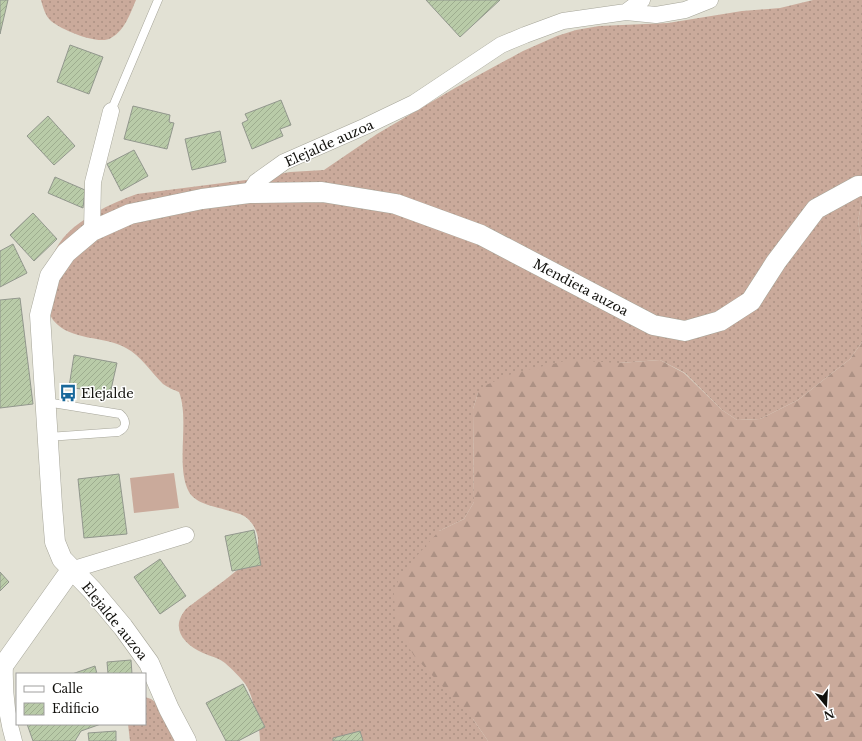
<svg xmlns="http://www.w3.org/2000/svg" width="862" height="741" font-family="'Libre Baskerville',serif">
	<defs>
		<pattern id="grass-dots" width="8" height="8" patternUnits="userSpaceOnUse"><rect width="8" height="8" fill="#caaa9b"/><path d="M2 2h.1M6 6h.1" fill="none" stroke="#ac9184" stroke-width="1.8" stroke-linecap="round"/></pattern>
		<pattern id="forest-firs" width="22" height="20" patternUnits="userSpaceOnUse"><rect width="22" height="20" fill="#caaa9b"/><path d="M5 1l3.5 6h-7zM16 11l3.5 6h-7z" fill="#ac9184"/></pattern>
		<pattern id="building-hatch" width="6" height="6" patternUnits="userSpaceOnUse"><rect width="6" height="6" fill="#b9cba8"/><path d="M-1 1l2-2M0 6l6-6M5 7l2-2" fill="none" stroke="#9ead8f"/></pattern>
	</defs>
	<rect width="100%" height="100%" fill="#e2e1d4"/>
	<path fill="url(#grass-dots)" d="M41,0H136C130,14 125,30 111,38C99,46 59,29 50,20C45,15 43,7 41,0Z
		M813,0H862V200L858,221L862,247V342L850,359L798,400L760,419L737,420L722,410L685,373L660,360L619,363L478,393L473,409L474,502L464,519L439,531L473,719L488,741H260C260,727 253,696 246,685C241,678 232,669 225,663C219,658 210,656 203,653C183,644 170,628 186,609C202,596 248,566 256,550C262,538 254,522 244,516C239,513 232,512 226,510C214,506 196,504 189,492C175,466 190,420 179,392C174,390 167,387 163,384C151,372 141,356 126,348C104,335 71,342 53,320C47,312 49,300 48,290C47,251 62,232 95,213C109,205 122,199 137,194L246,180L290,172L324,170L377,134L455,88L523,51L557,36L576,30L599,26L668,23L742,11L780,8Z
		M145,697L151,699L158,704L192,741H130L128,724H145Z"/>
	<path fill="url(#forest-firs)" d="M862,200V247L858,221Z
		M862,342V741H488L473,719L415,657L401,636L395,616L394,593L400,575L439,531L464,519L474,502L473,409L478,393L486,385L514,373L569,360L619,363L660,360L684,373L722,410L737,420L760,419L798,400L850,359Z"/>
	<path fill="#caaa9b" d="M174,473L179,508L134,513L130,478Z"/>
	<path fill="url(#building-hatch)" stroke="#92978d" d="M0,0H8L0,34Z
		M426,0H500L460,37Z
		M70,45L103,57L89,94L57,82Z
		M281,100L291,125L280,129L283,136L252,149L242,123L248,120L245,114Z
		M133,106L170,115L169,122L174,123L167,149L124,139Z
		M48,116L75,146L54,165L27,136Z
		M220,131L226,162L192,170L185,139Z
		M134,150L148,176L121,191L107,164Z
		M55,177L85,190L83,208L48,193Z
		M33,213L57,239L34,261L10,235Z
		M13,244L27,273L0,287V251Z
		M20,298L33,404L0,408V300Z
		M74,355L117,363L110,394L69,387Z
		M119,474L127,534L84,538L78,479Z
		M254,530L261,565L232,571L225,536Z
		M160,559L186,596L160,614L134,577Z
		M0,572L9,582L0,591Z
		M131,660L132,674H108L107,662Z
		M95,666L97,674H72Z
		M243,684L265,727L238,741H226L206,703Z
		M27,724H101L81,731L75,741H33Z
		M116,731V741H89L88,733Z
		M360,731L363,741H333V738Z"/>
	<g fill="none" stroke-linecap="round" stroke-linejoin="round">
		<g stroke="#a6a599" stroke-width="9">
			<path id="service" d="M111,111L158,0
				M46,402L120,414C127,420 127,428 118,432L48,437"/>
		</g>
		<g stroke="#a6a599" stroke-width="17">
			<path id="minor" d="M626,12L642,0
				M249,193L256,182L284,162L366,126L414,103L501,45L525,35L563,21L626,12L656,15L685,10L710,0
				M92,231L93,182L111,111
				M71,570L186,535
				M5,663C4,690 6,715 14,741"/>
		</g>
		<g stroke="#a6a599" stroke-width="21">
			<path id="tertiary" d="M0,666L5,663L71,570
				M186,741L169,709L149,663L123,627L92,590L62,559L55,542L52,505L40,315L50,276L66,253L92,231L130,214L202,199L249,193L322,192L396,204L481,235L653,325L685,331L720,321L751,301L776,262L816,209L858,186H862"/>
		</g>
		<use href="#service" stroke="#fff" stroke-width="8"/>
		<use href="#minor" stroke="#fff" stroke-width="16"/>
		<use href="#tertiary" stroke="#fff" stroke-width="20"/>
	</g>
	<defs>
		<g id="bus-bare" transform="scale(1.38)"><path d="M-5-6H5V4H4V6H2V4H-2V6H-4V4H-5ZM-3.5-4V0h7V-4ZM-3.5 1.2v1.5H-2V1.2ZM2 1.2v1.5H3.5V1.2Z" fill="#18689a" stroke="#fff" stroke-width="2.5" paint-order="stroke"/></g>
	</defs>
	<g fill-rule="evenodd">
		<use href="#bus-bare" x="68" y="393"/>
	</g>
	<g text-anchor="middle" stroke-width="3" stroke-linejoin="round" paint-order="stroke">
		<g font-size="13" fill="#11100c" stroke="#fff">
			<text transform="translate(329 143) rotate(-24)" y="5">Elejalde auzoa</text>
			<text transform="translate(581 287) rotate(28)" y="5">Mendieta auzoa</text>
			<text transform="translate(115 621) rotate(51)" y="5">Elejalde auzoa</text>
		</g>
		<g font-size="13" fill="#11100c" stroke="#fff" text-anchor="start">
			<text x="81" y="398">Elejalde</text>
		</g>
	</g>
	<rect x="16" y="673" width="130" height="52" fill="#ffffff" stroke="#a09f9e"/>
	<rect x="24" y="686" width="20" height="6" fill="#ffffff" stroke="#a09f9e"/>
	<text x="52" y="693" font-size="12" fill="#11100c">Calle</text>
	<rect x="24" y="703" width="20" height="12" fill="url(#building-hatch)" stroke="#a09f9e"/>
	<text x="52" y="713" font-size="12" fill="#11100c">Edificio</text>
	<g transform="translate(826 705) rotate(162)" stroke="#ffffff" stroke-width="3" paint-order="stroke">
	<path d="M0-3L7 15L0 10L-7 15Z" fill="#11100c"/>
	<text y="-6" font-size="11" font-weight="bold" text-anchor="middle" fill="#11100c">N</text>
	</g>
</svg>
